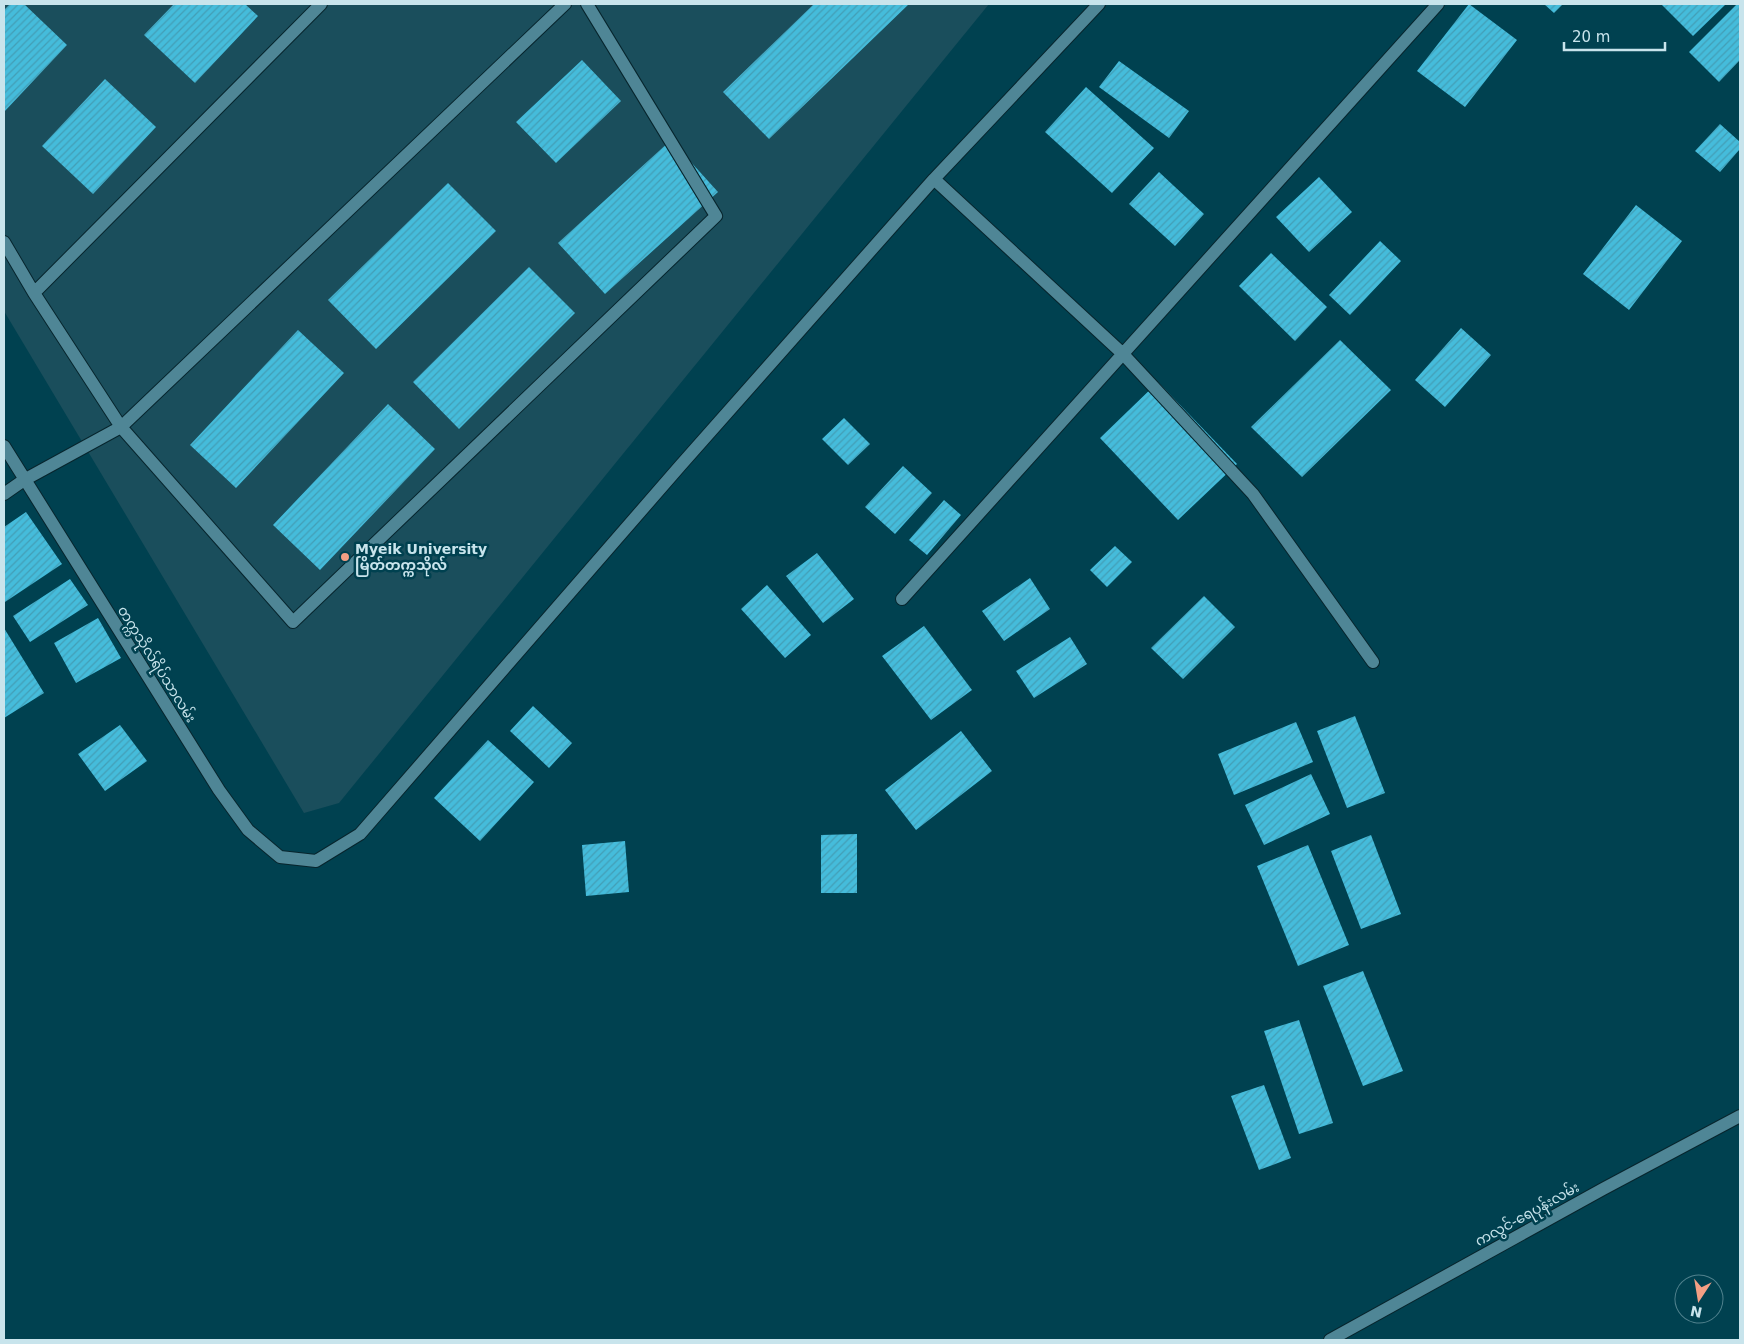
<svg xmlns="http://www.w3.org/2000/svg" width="1744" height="1344" font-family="'DejaVu Sans','Noto Sans Myanmar',sans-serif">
	<defs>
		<pattern id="building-hatch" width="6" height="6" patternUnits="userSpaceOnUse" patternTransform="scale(1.25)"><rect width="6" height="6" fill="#45bcdb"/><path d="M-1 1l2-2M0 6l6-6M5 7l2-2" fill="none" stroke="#439eb6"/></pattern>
	</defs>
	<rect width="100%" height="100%" fill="#004150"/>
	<path fill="#1a4e5c" d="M4,4H989L339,803L304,813L4,311Z"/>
	<path fill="url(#building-hatch)" d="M10,4H24L67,45L4,112V10Z
		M174,4H245L258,16L195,83L144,35Z
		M814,4H909L769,139L723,92Z
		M1469,4L1517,40L1465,107L1417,71Z
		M1544,4H1563L1554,13Z
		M1661,4H1726L1693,36Z
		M1737,4H1740V60L1719,82L1689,52Z
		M582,60L621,101L556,163L516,122Z
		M1119,61L1189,111L1169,138L1099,87Z
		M105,79L156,127L93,194L42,146Z
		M1086,87L1154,148L1112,193L1045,132Z
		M1720,124L1740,142V149L1720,172L1695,151Z
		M671,140L718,192L605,294L558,243Z
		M1159,172L1204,214L1175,246L1129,204Z
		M1319,177L1352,212L1309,252L1276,217Z
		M448,183L496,231L376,349L328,300Z
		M1636,205L1682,241L1629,310L1583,274Z
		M1380,241L1401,261L1350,315L1329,295Z
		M1271,253L1327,307L1295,341L1239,286Z
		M529,267L575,313L459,429L413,382Z
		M1461,328L1491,355L1445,407L1415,380Z
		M298,330L344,373L236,488L190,445Z
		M1340,340L1391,390L1302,477L1251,427Z
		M1158,382L1237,464L1178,520L1100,438Z
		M388,404L435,449L320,570L273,525Z
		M844,418L870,444L848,465L822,439Z
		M903,466L932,493L895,534L865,507Z
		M944,500L961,515L927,555L909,540Z
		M26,512L62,564L5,602L4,600V527Z
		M1115,546L1132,562L1107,587L1090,570Z
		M817,553L854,599L823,623L786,576Z
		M1030,578L1050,609L1004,641L982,611Z
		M70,579L88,605L30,642L13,616Z
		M767,585L811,635L785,658L741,609Z
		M1204,596L1235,627L1183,679L1151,648Z
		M98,618L121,658L76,683L54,643Z
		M924,626L972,690L931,720L882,656Z
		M4,628L44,693L4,718Z
		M1070,637L1087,664L1034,698L1016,671Z
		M533,706L572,743L549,768L510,731Z
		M1355,716L1385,793L1347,808L1317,731Z
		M1296,722L1313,762L1234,795L1218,754Z
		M120,725L147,761L105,791L78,754Z
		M961,731L992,771L916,830L885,790Z
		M488,740L534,782L480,841L434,798Z
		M1311,774L1330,814L1264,845L1245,805Z
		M857,834V893H821V835Z
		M1371,835L1401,914L1361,929L1331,851Z
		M625,841L629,892L586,896L582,845Z
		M1308,845L1349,945L1298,966L1257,866Z
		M1363,971L1403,1071L1363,1086L1323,986Z
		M1299,1020L1333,1123L1299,1134L1264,1031Z
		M1264,1085L1291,1158L1259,1170L1231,1096Z"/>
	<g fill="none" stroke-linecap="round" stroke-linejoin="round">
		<g stroke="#07252d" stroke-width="14">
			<path id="minor" d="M934,179L1123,354L1253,494L1373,662
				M4,242L34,293L121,427L293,622L716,216L587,4
				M34,293L321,4
				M4,446L219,790L248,830L280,857L316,861L360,834L680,466L934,179L1099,4
				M4,494L24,480L121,427L565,4
				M902,599L1438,4
				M1330,1340L1603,1189L1740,1116"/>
		</g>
		<use href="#minor" stroke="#4f8696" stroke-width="12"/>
	</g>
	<circle fill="#f39f84" stroke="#004150" stroke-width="2" cx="345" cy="557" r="5"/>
	<g text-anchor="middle" stroke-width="5" stroke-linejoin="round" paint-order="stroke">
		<g font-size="14" font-weight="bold" fill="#c8e4ec" stroke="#004150" text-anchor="start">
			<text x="355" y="554">Myeik University<tspan x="355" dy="16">မြိတ်တက္ကသိုလ်</tspan></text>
		</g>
		<g font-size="14" fill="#c8e4ec" stroke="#004150">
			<text transform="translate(157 664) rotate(58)" y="5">တက္ကသိုလ်ရိပ်သာလမ်း</text>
			<text transform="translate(1527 1214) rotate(-29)" y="5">ကလွင်-ရေပုန်းလမ်း</text>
		</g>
	</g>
	<rect width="1744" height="1344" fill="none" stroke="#c8e4ec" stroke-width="10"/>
	<g transform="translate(1699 1299) rotate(192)"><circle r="24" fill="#004150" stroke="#50828e"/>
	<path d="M0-4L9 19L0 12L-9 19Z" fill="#f39f84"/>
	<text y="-8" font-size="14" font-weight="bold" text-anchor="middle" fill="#c8e4ec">N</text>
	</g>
	<path d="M1564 42v8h101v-8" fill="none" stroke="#c8e4ec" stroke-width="2.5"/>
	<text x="1572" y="42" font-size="15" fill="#c8e4ec" stroke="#004150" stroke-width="4" paint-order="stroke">20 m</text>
</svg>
